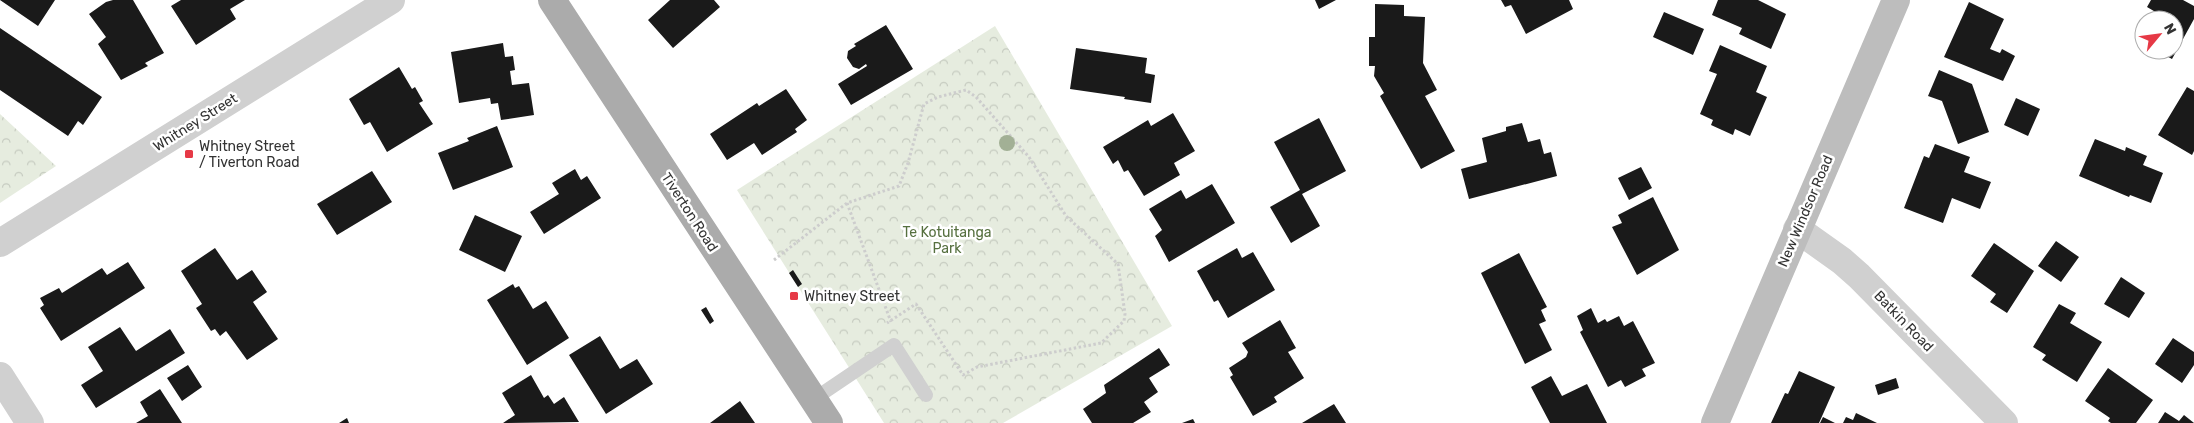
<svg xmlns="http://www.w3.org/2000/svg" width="2194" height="423" font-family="Rubik,sans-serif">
	<defs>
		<pattern id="forest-crowns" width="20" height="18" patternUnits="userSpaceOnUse" patternTransform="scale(1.25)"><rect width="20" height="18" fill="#e6ecdf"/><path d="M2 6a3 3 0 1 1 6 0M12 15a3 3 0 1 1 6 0" fill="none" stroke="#c6cbc0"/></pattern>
	</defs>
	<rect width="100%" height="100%" fill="#fff"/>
	<path fill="url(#forest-crowns)" d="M995,26L1172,326L1003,423H884L737,190Z
		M0,114L56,166L0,203Z"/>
	<path fill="#1a1a1a" d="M0,0H55L38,26Z
		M113,0H133L164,53L145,63L148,66L121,80L98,44L106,37L89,14L106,2Z
		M181,0H245L230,9L236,19L196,45L171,6Z
		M670,0H714L720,7L673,48L648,20Z
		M1315,0H1336L1319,9Z
		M1501,0H1569L1573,9L1526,34L1511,5L1505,7Z
		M1718,0H1758L1786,14L1771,49L1739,34L1742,28L1712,15Z
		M2151,0H2183L2194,6V19L2172,59L2155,50H2174V20H2155L2159,14L2147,7Z
		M1969,2L2004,19L1990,49L2000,53L2002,49L2015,56L2003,81L1944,57Z
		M1375,4L1404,5V16L1425,17L1423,63L1437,90L1425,96L1455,151L1421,169L1380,96L1384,93L1374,76L1375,66H1369V37H1375Z
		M1664,12L1704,29L1693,55L1653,37Z
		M886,25L913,69L851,105L838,84L867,66L866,64L859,69L853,67L847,58L848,51L856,46L854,44Z
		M0,28L102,97L83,125L78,121L68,136L0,90Z
		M2144,32V44L2139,41Z
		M503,43L505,57L513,56L515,70L510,71L512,85L529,83L534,115L501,120L498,103L491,104L490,98L459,103L451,52Z
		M1720,45L1767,66L1756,92L1767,97L1750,136L1735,129L1733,135L1711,125L1713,120L1700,114L1717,74L1709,71Z
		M1076,48L1147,58L1145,73L1155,75L1151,103L1124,99L1125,97L1070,89Z
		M399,67L412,89L415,87L423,101L419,103L433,124L387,152L370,122L364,125L349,99Z
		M1939,70L1972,84L1989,132L1958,144L1942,101L1928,96Z
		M2187,87L2194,91V151L2192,155L2158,135Z
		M786,89L807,120L795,129L797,132L762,155L754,143L727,160L710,134L757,103L759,106Z
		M2016,98L2040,109L2028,136L2004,125Z
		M1173,113L1195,151L1174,163L1180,175L1144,196L1128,170L1124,172L1118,160L1113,164L1103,147L1148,120L1151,126Z
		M1319,118L1346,171L1302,194L1320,226L1291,243L1270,207L1300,190L1274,142Z
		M1522,123L1528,142L1540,139L1544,154L1551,152L1557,176L1469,199L1461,169L1487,162L1482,138L1506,131V127Z
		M497,126L513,167L453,190L438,153L469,141L467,138Z
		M2095,139L2125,151L2126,147L2147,156L2143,165L2163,173L2151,203L2130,195L2129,197L2079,176Z
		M1935,144L1970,157L1964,172L1991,182L1980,209L1952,198L1943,223L1904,208L1924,156L1929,158Z
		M1641,167L1652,188L1629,200L1618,178Z
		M575,169L581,180L587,176L601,198L544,234L530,212L559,194L552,183Z
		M372,171L392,202L337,235L317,204Z
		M1212,184L1235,223L1169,262L1155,236L1162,230L1149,209L1181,190L1186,199Z
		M1653,197L1679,250L1637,275L1612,227L1622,223L1618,215Z
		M475,215L522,236L505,272L459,250Z
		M2056,241L2079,257L2061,282L2038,266Z
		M1994,243L2034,271L2007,313L1990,302L1996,294L1971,276Z
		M215,248L237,280L252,270L267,292L253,302L278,339L247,360L226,331L220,336L215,329L211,331L196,308L202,304L181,271Z
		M1237,248L1242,258L1253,252L1275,290L1228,318L1218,300L1214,302L1197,271Z
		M1519,253L1547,307L1541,310L1546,321L1539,324L1552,350L1525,364L1481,273Z
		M128,262L145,288L61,341L40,308L44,305L40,298L59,288L62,293L102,268L107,275Z
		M793,270L802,284L798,287L789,273Z
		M2121,277L2145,293L2129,318L2104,304Z
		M513,284L515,288L519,286L533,309L546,301L569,338L527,365L487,300Z
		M2059,304L2076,313L2070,323L2102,342L2077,382L2042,360L2046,355L2033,347Z
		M706,307L714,321L710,324L701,310Z
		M1591,308L1598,323L1605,319L1607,322L1619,316L1624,326L1633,321L1655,363L1642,369L1646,376L1625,387L1621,380L1608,387L1580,332L1583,330L1577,316Z
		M1280,320L1296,348L1288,352L1304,378L1274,397L1277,402L1253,416L1230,377L1233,375L1229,368L1246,357L1248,352L1242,343Z
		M120,327L136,351L170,329L185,353L96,408L81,385L103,371L88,347Z
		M600,336L620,369L637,359L653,384L606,414L569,355Z
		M2173,338L2194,352V365L2182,383L2155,364Z
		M1159,348L1170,365L1149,378L1158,392L1144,402L1151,412L1133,423H1092L1083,409L1106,393L1104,385Z
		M188,365L202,387L182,401L167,378Z
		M2108,368L2153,400L2136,423H2111L2108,421L2110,418L2085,401Z
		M1799,371L1835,387L1819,423H1771L1785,393L1788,394Z
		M531,375L544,398L548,395L554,404L564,397L579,422L503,423L515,415L502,393Z
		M1551,376L1562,396L1587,384L1607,423H1550L1531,387Z
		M1896,378L1899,388L1878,395L1875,385Z
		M160,389L182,423H136L148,416L140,402Z
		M740,401L755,423H710Z
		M1334,404L1346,423H1302Z
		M2165,412L2179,421L2184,415L2194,423H2158Z
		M1856,413L1877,423H1843L1846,417L1853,420Z
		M1823,417L1835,423H1820Z
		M347,418L349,423H339Z
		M1193,419L1195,423H1182Z"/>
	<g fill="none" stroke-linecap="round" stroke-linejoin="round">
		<path stroke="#cdcdcd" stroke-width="3" stroke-dasharray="2.5 2.5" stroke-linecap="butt" d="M847,203L891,322
			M774,260L847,203L899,186L908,163L924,104L938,97L966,90L976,97L1029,157L1066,216L1118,264L1125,314L1124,321L1101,343L977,367L963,375L916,304L887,323"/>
		<path stroke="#d0d0d0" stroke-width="14" d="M814,399L894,345L926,395"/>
		<path stroke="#d0d0d0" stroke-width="28" d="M1797,229L1842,261L1859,276L2004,423
			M0,243L391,0
			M0,376L30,423"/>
		<path stroke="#bdbdbd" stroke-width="28" d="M1715,423L1896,0"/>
		<path stroke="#ababab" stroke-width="28" d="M552,0L829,423"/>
	</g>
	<circle fill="#a2b095" cx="1007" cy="143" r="8"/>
	<g fill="#e63946" stroke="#fff" stroke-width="2">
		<rect x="184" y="149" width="10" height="10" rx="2.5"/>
		<rect x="789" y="291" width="10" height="10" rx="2.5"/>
	</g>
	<g text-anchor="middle" stroke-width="5" stroke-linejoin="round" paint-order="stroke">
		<g font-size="14" fill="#333" stroke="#fff">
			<text transform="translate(195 122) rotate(-32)" y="5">Whitney Street</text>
			<text transform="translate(1805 211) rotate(-67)" y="5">New Windsor Road</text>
			<text transform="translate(690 212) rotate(57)" y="5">Tiverton Road</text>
			<text transform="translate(1904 321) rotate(46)" y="5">Batkin Road</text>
		</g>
		<g font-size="14" fill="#333" stroke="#fff" text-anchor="start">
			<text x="199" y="151">Whitney Street<tspan x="199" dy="16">/ Tiverton Road</tspan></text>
			<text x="804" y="301">Whitney Street</text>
		</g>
		<g font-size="14" fill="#56703f" stroke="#fff">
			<text x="947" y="237">Te Kotuitanga<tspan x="947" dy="16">Park</tspan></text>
		</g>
	</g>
	<g transform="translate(2159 35) rotate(61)"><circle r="24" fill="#ffffff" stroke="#adadad"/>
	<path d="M0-4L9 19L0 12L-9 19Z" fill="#e63946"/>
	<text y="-8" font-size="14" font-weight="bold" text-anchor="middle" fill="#333333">N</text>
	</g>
</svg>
